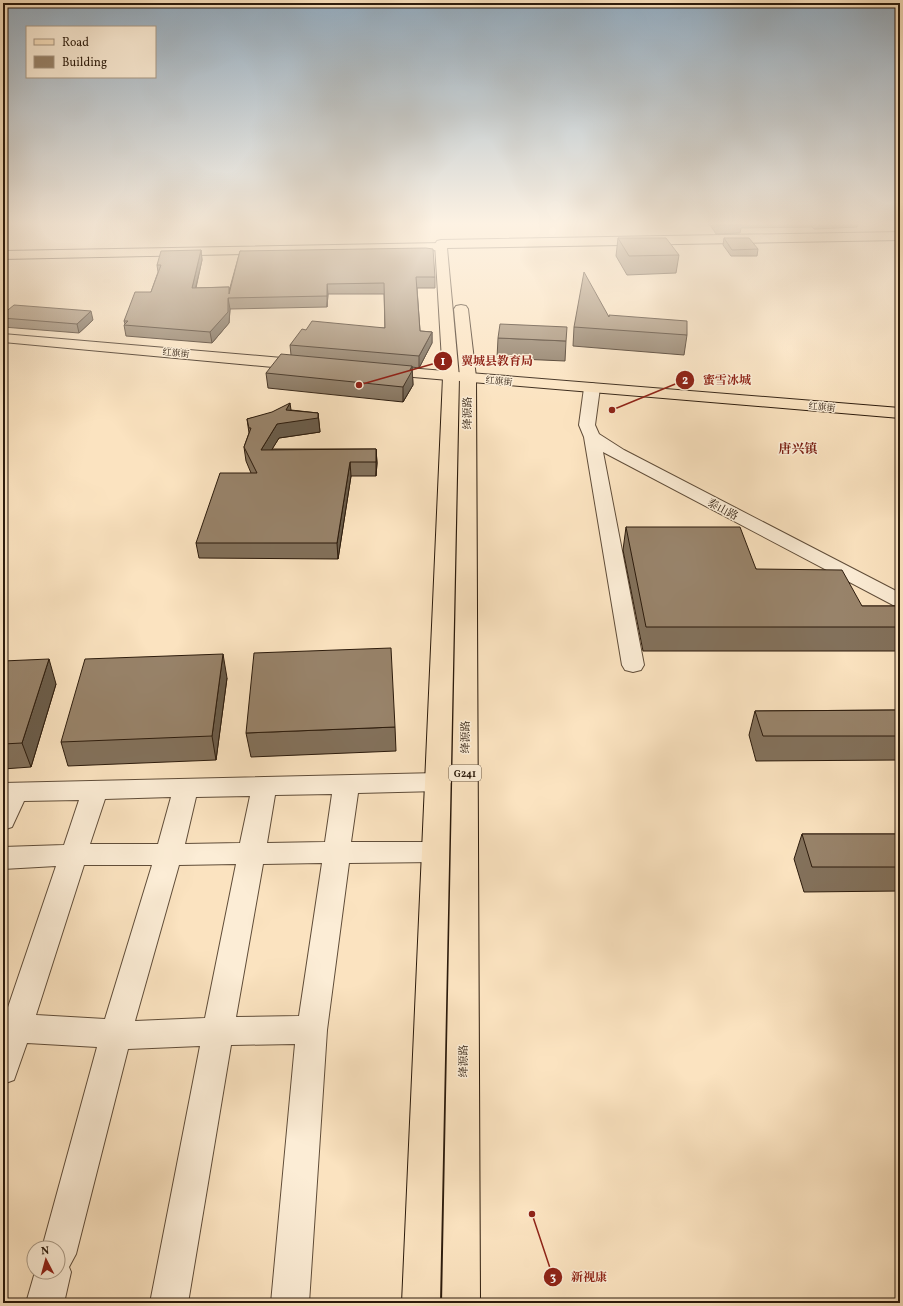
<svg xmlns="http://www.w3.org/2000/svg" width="903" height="1306" font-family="Vollkorn,'Noto Serif SC',serif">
	<rect width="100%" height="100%" fill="#fbe3c0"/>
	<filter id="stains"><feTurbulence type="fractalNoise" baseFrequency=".005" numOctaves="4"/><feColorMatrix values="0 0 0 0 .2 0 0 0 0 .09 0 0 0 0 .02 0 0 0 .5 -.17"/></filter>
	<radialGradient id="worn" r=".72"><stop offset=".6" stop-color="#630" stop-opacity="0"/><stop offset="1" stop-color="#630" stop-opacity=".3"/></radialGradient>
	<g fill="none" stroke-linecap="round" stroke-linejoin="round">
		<g stroke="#604d39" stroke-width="2">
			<path id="minor" d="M592,383L598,385L600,388L595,425L599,434L624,450L900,593V607L893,605L603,452L644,665L641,670L633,672L625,670L622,665L584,437L579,425L584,388L586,385Z
				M438,773L447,776L451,782L447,788L438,791L358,793L351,842H436L445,845L449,852L445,859L436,862L349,863L327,1030L309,1303H271L295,1044L231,1045L188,1303H150L200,1046L128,1049L76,1254L69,1267L71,1272L64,1303H26L35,1272H58V1248H42L97,1047L27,1043L14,1080L3,1084V1016H5L56,866L3,869V847L64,845L79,800L24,801L12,827L3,830V783ZM332,794L325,842L267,843L275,795ZM250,796L240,843L185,844L196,797ZM171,797L158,844H90L105,799ZM322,863L299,1016L236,1017L263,864ZM236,864L205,1018L135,1021L179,865ZM84,865H152L105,1019L36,1015Z"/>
		</g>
		<g stroke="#2c1b0c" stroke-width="2">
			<path id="major" d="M442,243L446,244L448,247L446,250L3,259V251Z
				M3,334L305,360L310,362L313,365L310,368L305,370L3,342Z
				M383,366L900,408V418L378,374L375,371L378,368Z"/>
		</g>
		<g stroke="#2c1b0c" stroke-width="2">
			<path id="highway" d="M900,232V240L447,248L459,377L440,1303H402L443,377L435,244L437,241L441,240Z
				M461,305L466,306L468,309L476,377L480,1303H442L460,377L454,309L456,306Z"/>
		</g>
		<use href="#minor" fill="#fcedd6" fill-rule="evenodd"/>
		<use href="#major" fill="#fbe3c0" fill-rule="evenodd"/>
		<use href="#highway" fill="#fbe3c0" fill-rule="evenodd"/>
	</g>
	<path fill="#83715b" stroke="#2c1b0c" d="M709,223H858L857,227L814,229L812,227L741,228L740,233L716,234Z
		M618,238L679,255L676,273L627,275L616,256Z
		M724,238L758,249L757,256H731L723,245Z
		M201,250L202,260L196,288L229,287V291L240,251L435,277V288H417L420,331L432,332V343L419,368L412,367L413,385L403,402L268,388L266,373L291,355L290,345L306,330L385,328L384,294H328L327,307L230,309L229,323L212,343L126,336L124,325L125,324L124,321L151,292L158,272L157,265Z
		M3,314L93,320L79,333L3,327Z
		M609,317L687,335L684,355L573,346L574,327Z
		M498,338L566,341L565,361L497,358Z
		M291,410L318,413L320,432L279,438L272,449H376L377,463L376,476H351L338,559L199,558L196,543L251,473L246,461L244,447L249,433L247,419Z
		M626,527L756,569L862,606H900V651H643L623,550Z
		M3,661L56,684L31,767L3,769Z
		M227,678L216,760L68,766L61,742Z
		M900,710V760L756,761L749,735L755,711Z
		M395,727L396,751L251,757L246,733Z
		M802,834H900V891L804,892L794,859Z"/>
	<path fill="#6a5c4a" stroke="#2c1b0c" d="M201,250L202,260L193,299L192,288Z
		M327,284L328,294L327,307Z
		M228,298L230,309L229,323L212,343L210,332Z
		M91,311L93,320L79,333L77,324Z
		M432,332V343L419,368V356Z
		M412,366L413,385L403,402V387Z
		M290,403L292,417L318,413L320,432L279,438L263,464L261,450Z
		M376,449L377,463L376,476Z
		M350,462L351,476L338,559L337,543Z
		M223,654L227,678L216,760L212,736Z
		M49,659L56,684L31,767L22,743Z"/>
	<path fill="#98836a" stroke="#2c1b0c" d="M716,223H740L742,225H717Z
		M618,238H666L679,255L629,256Z
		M724,238H749L758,249L732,250Z
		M426,248L433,249L435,277H416L420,331L432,332L419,356L290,345L302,329L306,330L312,321L385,328L384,283L327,284V296L228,298V312L210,332L124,325L128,321H124L135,292H151L161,265H157L161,251L201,250L192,288L229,287V294L240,251Z
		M584,272L609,317V315L687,321V335L574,327Z
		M14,305L91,311L77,324L3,318V314Z
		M500,324L567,327L566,341L498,338Z
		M281,354L412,366L410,370L412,371L403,387L266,373Z
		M290,403L286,410L318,413V418L277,424L261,450L376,449V462H350L337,543H196L220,473H257L244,447L251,428H249L247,419L272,412Z
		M626,527H740L756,569L842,570L862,606H900V627H646Z
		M391,648L395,727L246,733L254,653Z
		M223,654L212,736L61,742L85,659Z
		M49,659L22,743L3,744V661Z
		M900,710V736H763L755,711Z
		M802,834H900V867H812Z"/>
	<linearGradient id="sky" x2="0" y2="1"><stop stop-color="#93acc0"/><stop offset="0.55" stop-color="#fdf2e3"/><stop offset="1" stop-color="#fdf2e3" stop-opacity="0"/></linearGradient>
	<rect width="903" height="406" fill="url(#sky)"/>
	<g text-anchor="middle" stroke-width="3" stroke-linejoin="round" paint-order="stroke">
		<g font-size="9" fill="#2c1b0c" stroke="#fcedd6">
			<text transform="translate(176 353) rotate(5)" y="3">红旗街</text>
			<text transform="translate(499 381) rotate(5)" y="3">红旗街</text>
			<text transform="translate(822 407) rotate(5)" y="3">红旗街</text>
		</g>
		<rect fill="#fcedd6" stroke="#6a5a49" stroke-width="1" x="449" y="765" width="32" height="16" rx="3"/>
		<g font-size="10" font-weight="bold" fill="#2c1b0c">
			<text x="465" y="777">G241</text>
		</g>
		<g font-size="11" fill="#2c1b0c" stroke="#fcedd6">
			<text transform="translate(467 413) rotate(-90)" y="4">绛源路</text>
			<text transform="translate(723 509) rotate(28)" y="4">泰山路</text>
			<text transform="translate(465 737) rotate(-90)" y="4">绛源路</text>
			<text transform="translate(463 1061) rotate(-90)" y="4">绛源路</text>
		</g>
		<g font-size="13" font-weight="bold" fill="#7a1f14" stroke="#fcedd6">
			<text x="798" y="453">唐兴镇</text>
		</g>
	</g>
	<path fill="none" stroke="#8f2418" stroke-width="1.5" d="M359 385L443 361M612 410L685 380M532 1214L553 1277"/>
	<g fill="#8f2418" stroke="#fcedd6" stroke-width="1.5">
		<circle cx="359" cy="385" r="4"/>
		<circle cx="612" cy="410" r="4"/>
		<circle cx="532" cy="1214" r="4"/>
		<circle cx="443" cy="361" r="10"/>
		<circle cx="685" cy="380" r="10"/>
		<circle cx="553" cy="1277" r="10"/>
	</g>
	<g font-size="12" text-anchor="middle" font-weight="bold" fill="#fff">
		<text x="443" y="365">1</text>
		<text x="685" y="384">2</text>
		<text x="553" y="1281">3</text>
	</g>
	<g font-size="12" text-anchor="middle" font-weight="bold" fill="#8f2418" stroke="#fcedd6" stroke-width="3" stroke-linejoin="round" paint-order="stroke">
		<text x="497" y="365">翼城县教育局</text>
		<text x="727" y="384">蜜雪冰城</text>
		<text x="589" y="1281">新视康</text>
	</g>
	<rect width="903" height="1306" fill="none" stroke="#fbe3c0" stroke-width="16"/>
	<rect x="4" y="4" width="895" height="1298" fill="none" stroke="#2c1b0c" stroke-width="2"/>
	<rect x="8" y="8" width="887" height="1290" fill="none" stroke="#2c1b0c"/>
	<rect x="26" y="26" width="130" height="52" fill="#fcedd6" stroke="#a99985"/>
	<rect x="34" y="39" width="20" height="6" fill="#fbe3c0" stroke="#a99985"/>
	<text x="62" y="46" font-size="12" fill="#2c1b0c">Road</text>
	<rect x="34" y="56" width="20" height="12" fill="#98836a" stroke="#a99985"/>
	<text x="62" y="66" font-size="12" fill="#2c1b0c">Building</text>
	<g transform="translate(46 1260) rotate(354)"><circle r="19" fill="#fcedd6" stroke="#a99985"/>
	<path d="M0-3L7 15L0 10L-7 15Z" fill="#8f2418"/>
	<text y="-6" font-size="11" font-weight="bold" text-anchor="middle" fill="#2c1b0c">N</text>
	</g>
	<rect width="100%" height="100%" filter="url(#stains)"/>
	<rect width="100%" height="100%" fill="url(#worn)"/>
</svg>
